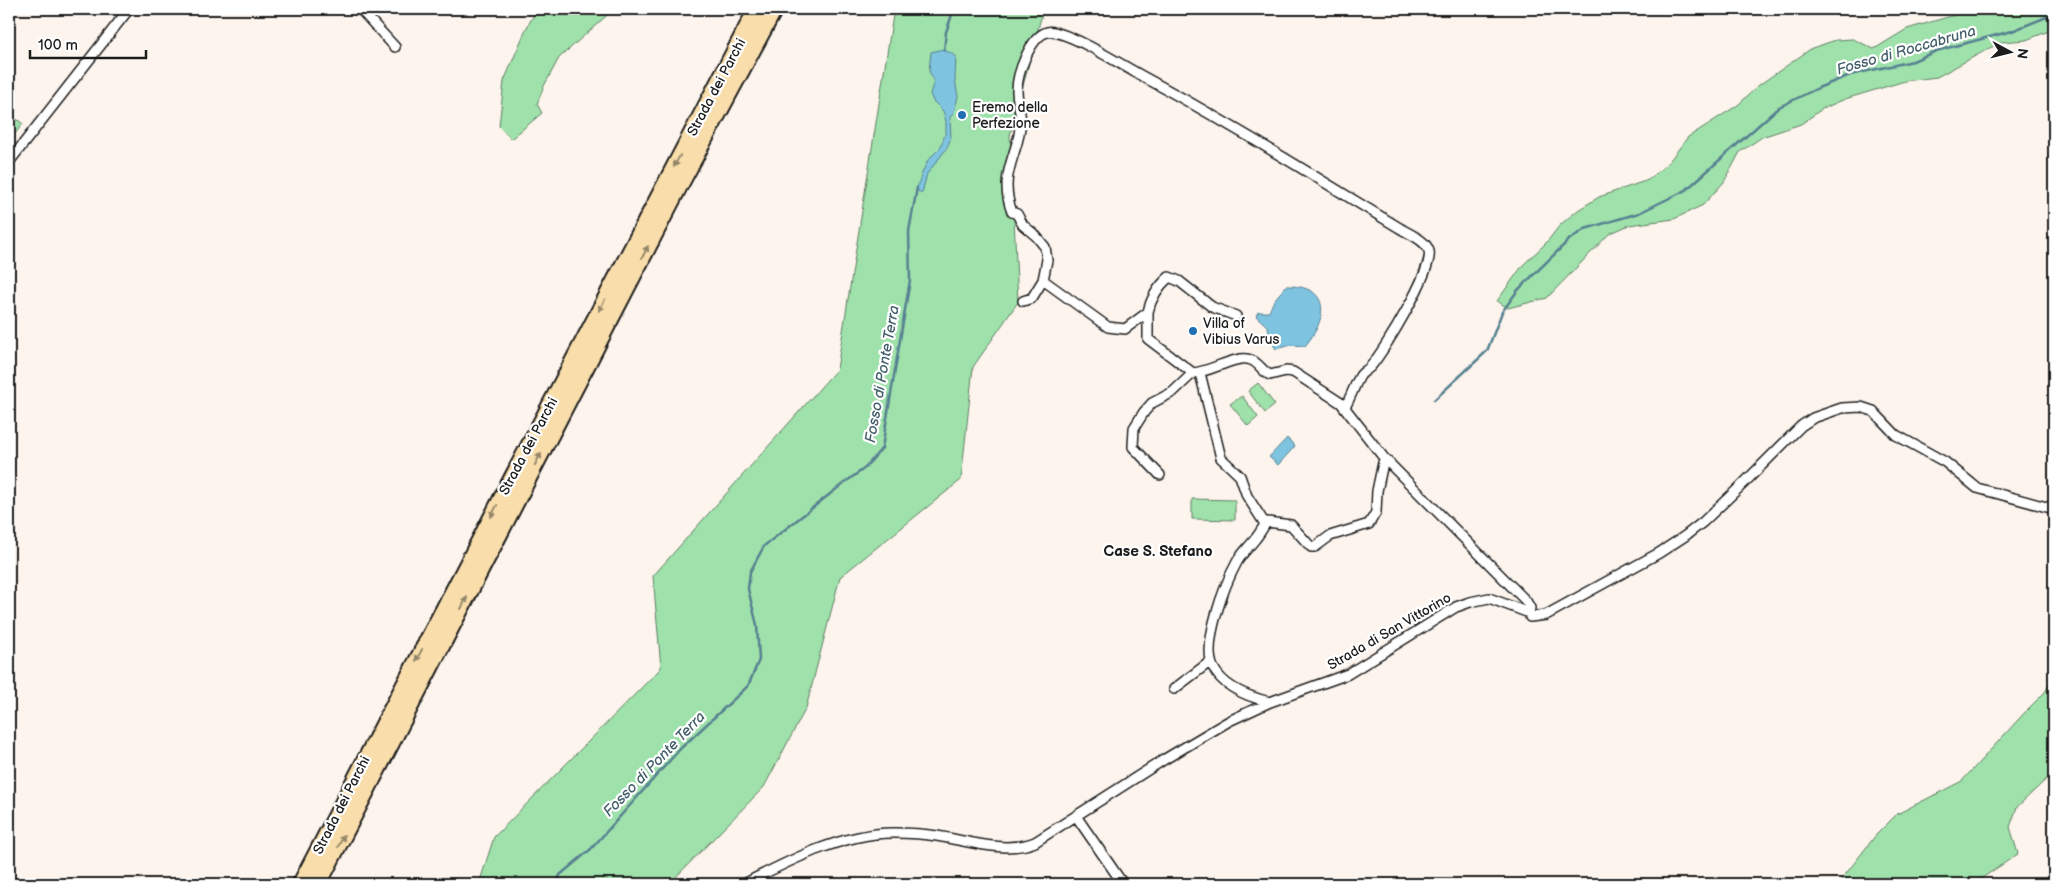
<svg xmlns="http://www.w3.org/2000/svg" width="2063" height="893" font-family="'Balsamiq Sans',sans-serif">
	<rect width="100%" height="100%" fill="#fdf4ed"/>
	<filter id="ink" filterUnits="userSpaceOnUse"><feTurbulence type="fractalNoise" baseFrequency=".02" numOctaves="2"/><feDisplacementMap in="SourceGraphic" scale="10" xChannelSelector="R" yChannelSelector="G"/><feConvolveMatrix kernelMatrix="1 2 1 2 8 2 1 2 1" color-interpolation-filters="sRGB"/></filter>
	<g filter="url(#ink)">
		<path fill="#9fe1aa" stroke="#5e7e63" d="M537,9H614L559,58L544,86L537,104L542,113L511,139L499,126L504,81L526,29Z
			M894,9H1045L1042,14L1010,135L1018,302L973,367L961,480L840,577L806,708L764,787L669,884H479L494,837L661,668L653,576L837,369Z
			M1975,9H2054V29L2026,40L2001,42L1937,77L1905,81L1845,99L1822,109L1801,124L1762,137L1740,152L1724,182L1703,205L1674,219L1629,225L1609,234L1547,298L1508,308L1497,301L1523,265L1546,243L1560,225L1578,210L1599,197L1648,180L1667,164L1688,137L1738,105L1759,85L1812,48L1836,40L1853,39L1874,49L1907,29Z
			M9,113L23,124L9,141Z
			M1258,383L1275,405L1265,413L1248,391Z
			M1242,396L1258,417L1248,426L1230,404Z
			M1192,499L1235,500V520L1192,519Z
			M2054,677V772L2017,807L2010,827L2018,854L1973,884H1838L1876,835L1897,814L1962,781L2028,709L2045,692Z"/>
		<path fill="#7ec3df" stroke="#578091" d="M943,49L956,56L955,79L958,97L954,112L950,117L951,137L947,148L927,174L922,193L916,190L923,171L928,160L940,148L946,132V121L943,111L933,101L930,94L934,81L929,71L931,52Z
			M1286,286C1332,285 1328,319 1305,346L1291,345L1276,349L1270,340L1268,327L1256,316L1258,312H1269L1274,300Z
			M1287,438L1295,446L1278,465L1269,457Z"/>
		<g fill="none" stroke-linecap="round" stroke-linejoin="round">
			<path stroke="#578091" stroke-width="2.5" d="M944,51L946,32L954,9
				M1434,400L1487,351L1502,312L1518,290L1570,239L1585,229L1639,213L1686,190L1779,107L1818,88L1850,75L1913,61L1936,51L2012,31L2054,14
				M557,884L560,875L591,849L681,748L748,686L759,660L757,625L748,589L750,572L764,546L844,483L865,468L882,448L910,280L909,231L917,188"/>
			<g stroke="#1c1c1c" stroke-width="12">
				<path id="minor" d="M360,9L395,47
					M9,162L129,9
					M1043,280L1047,260L1045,247L1036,236L1023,225L1017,214L1012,212C996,170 1024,150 1020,113C1019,105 1017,98 1017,90C1017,74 1030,37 1047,32C1051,31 1055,32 1058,33C1083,40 1118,63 1142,76C1231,124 1317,178 1403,230C1412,235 1426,241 1429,251C1434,269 1384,351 1371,366C1368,370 1362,372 1360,376C1354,386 1351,397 1345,407
					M1023,301L1032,298L1043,280L1108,327L1125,329L1148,312V339L1193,373C1211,372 1237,354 1251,360C1259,363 1262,371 1270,375L1286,371L1293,372L1341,403L1384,458L1526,601L1530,608L1529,613
					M1148,312C1151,298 1159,286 1169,277L1179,281L1212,307L1236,316
					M1200,373L1221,458L1240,476L1247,496L1265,524
					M1160,475L1133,447L1134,428L1144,412L1152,403L1173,392L1193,373
					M1174,689L1211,661
					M1270,702C1249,697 1223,688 1213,667C1202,643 1225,584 1237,562C1242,553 1250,546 1256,538C1260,533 1263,527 1267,522L1291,525L1311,547H1315L1330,536L1369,524L1376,512L1377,491L1384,458
					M1076,816L1123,884
					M744,884C788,861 845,832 895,833C909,833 924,834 937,836C968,841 1005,854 1035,842L1165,759L1229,721L1270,702L1348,674L1456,607L1470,602L1489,598L1529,613L1530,617L1546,615L1659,553L1685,536L1703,522L1743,484L1801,426L1813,418L1842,408L1861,407L1873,411L1896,435L1945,462L1977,488L2054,509"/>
			</g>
			<g stroke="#1c1c1c" stroke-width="20">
				<path id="motorway" d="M301,884L757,9
					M318,884L679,186L774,9"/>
			</g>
			<use href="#minor" stroke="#fff" stroke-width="9"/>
			<use href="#motorway" stroke="#f9deab" stroke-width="16"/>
		</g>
		<defs><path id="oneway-solid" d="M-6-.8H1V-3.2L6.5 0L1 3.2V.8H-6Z" transform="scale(1.25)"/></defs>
		<g fill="#96876b">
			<use href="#oneway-solid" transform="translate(677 161) rotate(118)"/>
			<use href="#oneway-solid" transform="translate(645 252) rotate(-63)"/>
			<use href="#oneway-solid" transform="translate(602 305) rotate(118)"/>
			<use href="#oneway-solid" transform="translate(538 459) rotate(-63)"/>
			<use href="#oneway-solid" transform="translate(494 511) rotate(118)"/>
			<use href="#oneway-solid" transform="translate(464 603) rotate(-63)"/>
			<use href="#oneway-solid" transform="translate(419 655) rotate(118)"/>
			<use href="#oneway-solid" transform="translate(341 841) rotate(-63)"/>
		</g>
	</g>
	<g fill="#1f6fb2" stroke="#fff" stroke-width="2">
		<circle cx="962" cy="115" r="5"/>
		<circle cx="1193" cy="331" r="5"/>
	</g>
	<g text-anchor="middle" stroke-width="4.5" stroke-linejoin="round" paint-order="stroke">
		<g font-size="14" fill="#1c1c1c" stroke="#fff">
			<text transform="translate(716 87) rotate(-62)" y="5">Strada dei Parchi</text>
			<text transform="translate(528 446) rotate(-62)" y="5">Strada dei Parchi</text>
			<text transform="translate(1389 631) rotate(-30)" y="5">Strada di San Vittorino</text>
			<text transform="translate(341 805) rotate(-63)" y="5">Strada dei Parchi</text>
		</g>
		<g font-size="14" fill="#1c1c1c" stroke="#fff" text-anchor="start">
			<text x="972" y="112">Eremo della<tspan x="972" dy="16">Perfezione</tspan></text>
			<text x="1203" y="328">Villa of<tspan x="1203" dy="16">Vibius Varus</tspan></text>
		</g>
		<g font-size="15" font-style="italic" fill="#435f6a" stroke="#fff">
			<text transform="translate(1906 50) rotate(-16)" y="5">Fosso di Roccabruna</text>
			<text transform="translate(882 374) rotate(-80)" y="5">Fosso di Ponte Terra</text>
			<text transform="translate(654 764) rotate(-46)" y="5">Fosso di Ponte Terra</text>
		</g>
		<g font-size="15" font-weight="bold" fill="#1c1c1c" stroke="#fff">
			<text x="1158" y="556">Case S. Stefano</text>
		</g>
	</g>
	<rect width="2063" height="893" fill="none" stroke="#fff" stroke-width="30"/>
	<rect x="15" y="15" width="2033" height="863" fill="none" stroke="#1c1c1c" stroke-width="2" filter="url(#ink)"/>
	<g transform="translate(2010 52) rotate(97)" stroke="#ffffff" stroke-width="4" paint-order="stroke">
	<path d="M0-4L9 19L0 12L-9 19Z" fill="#1c1c1c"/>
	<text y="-8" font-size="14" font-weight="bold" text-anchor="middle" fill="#1c1c1c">N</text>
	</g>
	<path d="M30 50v8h116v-8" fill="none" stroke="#1c1c1c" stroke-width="2.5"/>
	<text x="38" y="50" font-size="15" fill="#1c1c1c" stroke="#ffffff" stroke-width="4" paint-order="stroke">100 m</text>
</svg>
